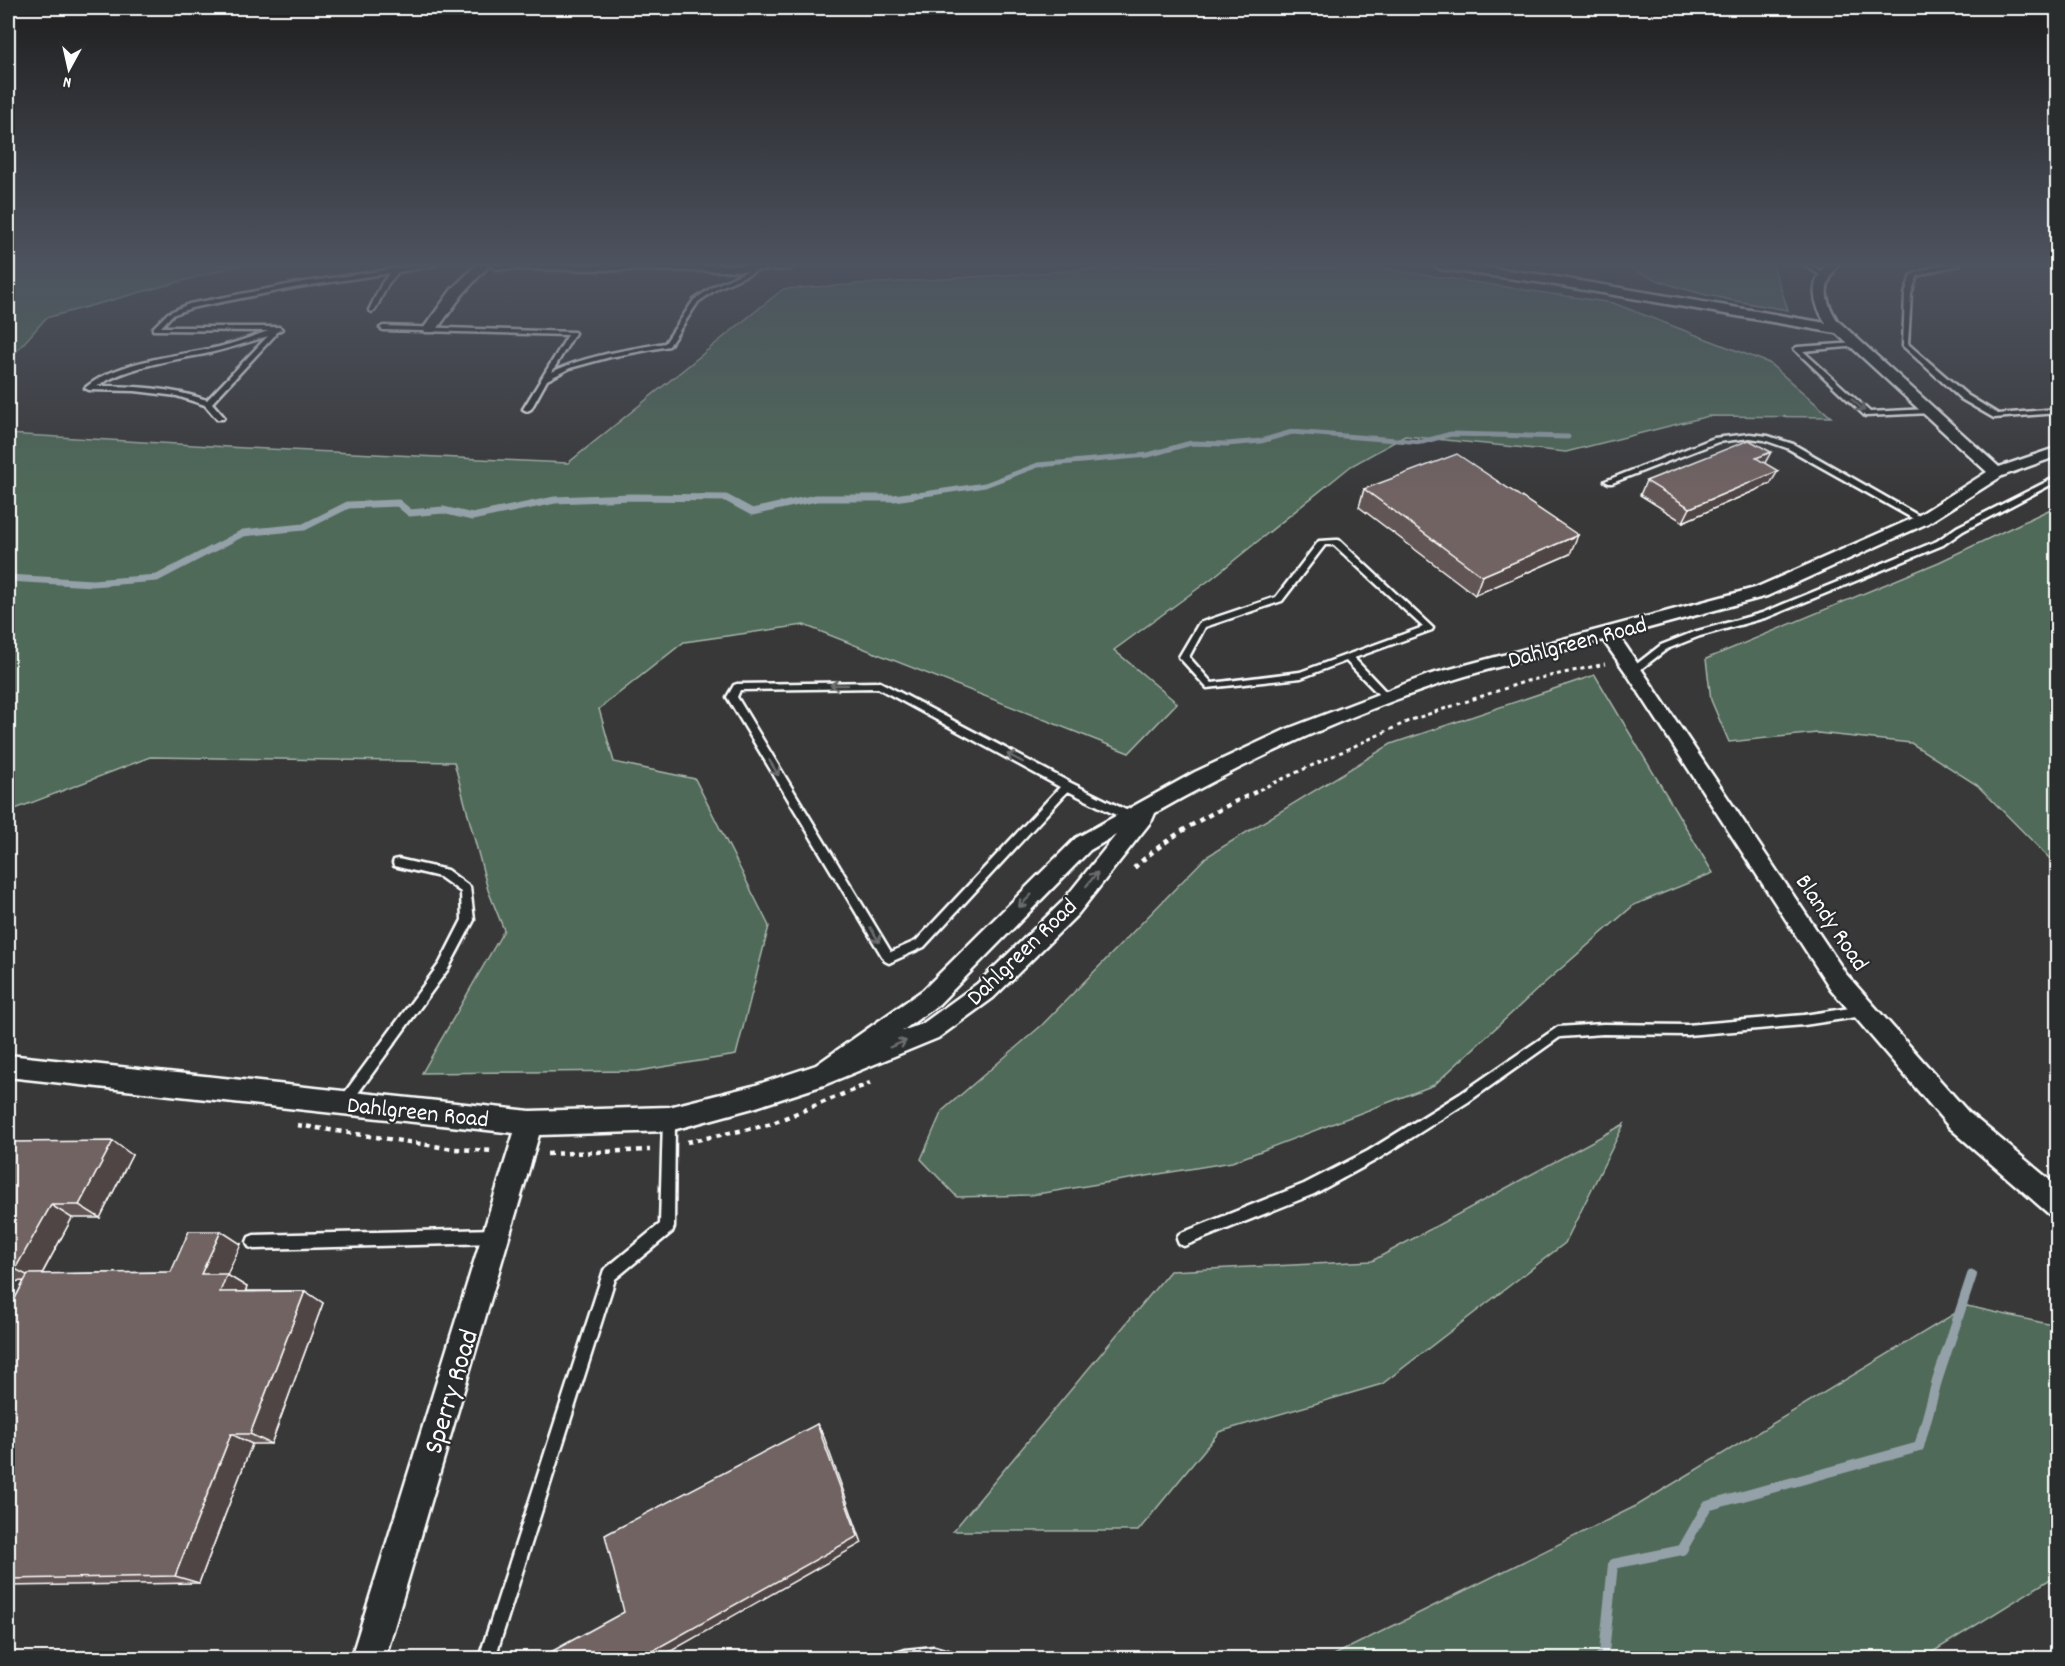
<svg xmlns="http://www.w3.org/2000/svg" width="2065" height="1666" font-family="Dekko,sans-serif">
	<rect width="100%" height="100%" fill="#383839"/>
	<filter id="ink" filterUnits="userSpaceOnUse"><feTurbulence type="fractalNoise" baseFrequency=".0167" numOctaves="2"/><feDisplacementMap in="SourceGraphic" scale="12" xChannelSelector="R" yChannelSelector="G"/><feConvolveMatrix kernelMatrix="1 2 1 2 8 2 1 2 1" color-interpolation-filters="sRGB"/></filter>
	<g filter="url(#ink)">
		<path fill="#506a58" stroke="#a8b4ac" stroke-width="1.5" d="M8,265H241L46,318L8,361Z
			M1623,265H1773L1788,310C1728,300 1678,293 1623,265Z
			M1145,266L1379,268L1613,303L1769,363L1831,417L1709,416L1566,452L1405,436L1351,466L1211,579L1114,650L1177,703L1129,753L804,625L684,642L599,709L614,762L695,779L769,926L736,1055L638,1071L422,1073L504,930L488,890L454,762L150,757L15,809L8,821V434L245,448L568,463L783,289Z
			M2057,506V866L1977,785L1911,743L1817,733L1729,742L1711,700L1706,659L1939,562Z
			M1595,675L1713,873L1634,905L1541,986L1434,1085L1232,1162L1031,1195L957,1197L921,1159L942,1111L1042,1025L1206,857L1391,744Z
			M1624,1124L1565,1243L1382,1384L1219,1432L1138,1531H953L1170,1271L1372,1261Z
			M1967,1306L2057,1326V1575L1923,1658H1328L1638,1505Z"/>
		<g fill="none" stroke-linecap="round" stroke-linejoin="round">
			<path stroke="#94a1a9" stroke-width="5" d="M904,497L985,485L1038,465L1148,455L1191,443L1227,444L1261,441L1292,432L1422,442L1451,434L1568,437"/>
			<path stroke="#94a1a9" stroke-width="7" d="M8,578L92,583L157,578L243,533L304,527L348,505L398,503L410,513L443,510L472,517L555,500L631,497L726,498L752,512L816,498H894L915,495"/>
			<path stroke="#94a1a9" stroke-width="10" d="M1599,1658L1604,1653L1613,1564L1682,1550L1707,1506L1919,1447L1937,1381L1972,1275"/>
			<g stroke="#fff" stroke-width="5">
				<path id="service" d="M421,265H436L398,272L388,284L375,310L372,312L369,310L382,283L390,273L298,287L191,308L172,315L161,327H279L282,329L275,333V335L212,403L224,417L223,419H217L205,405L177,396L135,391L89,390L85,388C118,360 178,356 219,347C235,343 252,337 268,331L153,330V328L168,313L189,304L298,283ZM268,336L207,400C171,388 135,386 97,386C129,366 168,361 205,354C226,349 247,343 268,336Z
					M761,265L767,266L718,288L698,302L669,346L610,357L570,368L547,380L531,409L527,411L523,409L568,335L383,330L380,328L383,326L574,332L575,333L552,372C587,355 627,350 665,343L694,300L714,286Z
					M1804,265H1811L1827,275L1822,276Z
					M1944,265H1960L1936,270L1917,276L1911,294L1908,344L1967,395L1998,414L2058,409V413L1994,418L1961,399L1903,346L1905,294L1911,275L1933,267Z
					M2053,265H2058V267L2054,266Z
					M1856,343L1859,345L1858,346L1803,351L1870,412L1928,409H1931V413L1865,416L1794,349L1797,347Z
					M1750,434L1768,436L1793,444L1926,520L1925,522H1919L1787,448L1764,440L1750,438L1718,442L1612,483H1609L1605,481L1714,438Z
					M2058,476V481L1963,531L1943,545L1768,617L1700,636L1667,649L1637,672H1631L1629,670L1661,645L1694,632L1762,613L1937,541L1957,527Z
					M1336,540H1339L1433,628L1432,630L1354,658L1390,696L1392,698L1390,700H1384L1346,661L1301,678L1207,688L1179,657L1199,623L1276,597L1319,541ZM1325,545H1334L1423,627L1300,672L1212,683L1189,657L1205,627L1282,601Z
					M880,682L1071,783L1134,814L1135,817L1134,820H1126L1068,791L924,947L893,961L889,963L885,961L727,697L734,685L737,684ZM878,688L1060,787L916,941L891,952L737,697L740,690Z
					M398,859L447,870L470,887L474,920L448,969L348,1107L344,1109L340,1107L338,1103L340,1099L440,963L462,920L461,892L440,877L394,866L393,863L394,860Z
					M1863,1006L1867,1007L1869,1011L1867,1015L1863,1016L1804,1025L1687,1035L1603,1034L1560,1037L1468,1102L1378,1159L1314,1194L1184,1246L1179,1244L1177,1239L1179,1234L1304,1184L1368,1151L1460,1094L1558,1027L1603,1024L1687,1025L1804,1015Z
					M669,1113L673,1115L675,1119L674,1227L672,1232L615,1279L495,1658H479L604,1270L660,1224L663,1119L665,1115Z
					M496,1229L501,1231L503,1236L501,1241L496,1243L254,1249L249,1247L247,1242L249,1237L254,1235Z
					M934,1647L951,1652L953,1658H897L899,1652L905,1650Z"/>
			</g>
			<g stroke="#fff" stroke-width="5">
				<path id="minor" d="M476,265H489L462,295L435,332H425L423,329L452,289Z
					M490,265H796L790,269L734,271L496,269Z
					M1434,265H1467L1544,275L1826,323C1813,303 1809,284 1826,265H1838C1823,286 1823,297 1837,320L1999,467L2058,447V456L2002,476L1928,523L1767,596L1619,636L1846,974L1968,1112L2058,1187V1218L2049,1214L1950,1128L1830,988L1627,674L1603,640C1549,655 1493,666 1440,684C1342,717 1245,762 1155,813L1152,820L1078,914L993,998L938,1038L824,1085L753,1108L669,1131L539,1135L385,1658H351L514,1133L8,1077V1055L530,1111L669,1107L753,1086L816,1065L923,990L1076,838L1195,772L1287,729L1428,675L1755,588L1916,517L1987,472L1836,333L1544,283L1440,269ZM1116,835L1062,902L977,984L922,1024L902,1031L939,1004L1090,850Z"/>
			</g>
			<path stroke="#fff" stroke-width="3" stroke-dasharray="4 4" stroke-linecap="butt" d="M1252,793L1411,720L1527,681L1605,664"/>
			<path stroke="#fff" stroke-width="4.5" stroke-dasharray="5 5" stroke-linecap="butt" d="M1134,868C1169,835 1212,812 1256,792
				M297,1125L454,1149L494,1151
				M687,1142L768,1125L870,1083
				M547,1154L650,1150"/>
			<use href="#service" fill="#2a2d2e" fill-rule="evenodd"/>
			<use href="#minor" fill="#2a2d2e" fill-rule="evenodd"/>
		</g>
		<path fill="#625555" stroke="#fff" stroke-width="1.5" d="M1771,452L1765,463L1770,484L1683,522L1640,495L1646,481Z
			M1364,489L1570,554L1475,595L1359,507Z
			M8,1142L132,1155L100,1218H72L42,1274L171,1272L241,1244L227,1275L247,1287L245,1291H305L323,1303L271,1444H252L199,1583L8,1586V1312L24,1281L8,1282Z"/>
		<path fill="#504545" stroke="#fff" stroke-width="1.5" d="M1771,452L1763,466L1756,458Z
			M1778,471L1770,484L1683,522L1690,508Z
			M1578,535L1570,554L1475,595L1482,576Z
			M113,1141L132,1155L100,1218L79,1205Z
			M51,1205L72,1218L38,1281L15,1269Z
			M221,1231L241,1244L227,1275L247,1287L240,1304L220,1292L201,1274Z
			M305,1291L323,1303L271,1444L250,1434Z
			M817,1424L823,1434L862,1543L657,1659H638Z
			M231,1434L252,1444L199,1583L175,1576Z"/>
		<path fill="#726363" stroke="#fff" stroke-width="1.5" d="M1749,440L1771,452L1756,458L1778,471L1690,508L1646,481Z
			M1457,454L1578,535L1482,576L1364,489Z
			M113,1141L79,1205H51L15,1269H8V1142Z
			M189,1231H221L201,1274H227L220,1292L305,1291L250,1434H231L175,1576L8,1579V1312L28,1274L171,1272Z
			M817,1424L858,1536L638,1659H538L624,1612L605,1535Z"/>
		<defs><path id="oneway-shaft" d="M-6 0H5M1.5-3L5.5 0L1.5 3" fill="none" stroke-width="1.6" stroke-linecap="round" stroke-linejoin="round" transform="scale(1.5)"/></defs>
		<g stroke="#6a6c6d">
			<use href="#oneway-shaft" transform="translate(1858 405) rotate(42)"/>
			<use href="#oneway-shaft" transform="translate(839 685) rotate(-180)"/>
			<use href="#oneway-shaft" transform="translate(1015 758) rotate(-152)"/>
			<use href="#oneway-shaft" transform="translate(774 768) rotate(59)"/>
			<use href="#oneway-shaft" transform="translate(1092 879) rotate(-51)"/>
			<use href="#oneway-shaft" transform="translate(1025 901) rotate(135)"/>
			<use href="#oneway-shaft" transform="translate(875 935) rotate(59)"/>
			<use href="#oneway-shaft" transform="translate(898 1044) rotate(-22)"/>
		</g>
	</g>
	<linearGradient id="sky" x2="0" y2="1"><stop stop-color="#1f1f1f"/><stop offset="0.53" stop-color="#4d535f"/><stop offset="1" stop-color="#4d535f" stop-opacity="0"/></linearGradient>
	<rect width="2065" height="498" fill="url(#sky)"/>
	<g text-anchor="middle" stroke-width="4.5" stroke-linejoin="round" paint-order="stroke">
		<g font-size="24" fill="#fff" stroke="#2a2d2e">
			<text transform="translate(1577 641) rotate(-15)" y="8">Dahlgreen Road</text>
			<text transform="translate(1833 922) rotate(56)" y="8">Blandy Road</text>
			<text transform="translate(1021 951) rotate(-44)" y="8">Dahlgreen Road</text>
			<text transform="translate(418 1111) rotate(6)" y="8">Dahlgreen Road</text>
		</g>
		<g font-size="28" fill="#fff" stroke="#2a2d2e">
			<text transform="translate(449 1391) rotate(-73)" y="10">Sperry Road</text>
		</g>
	</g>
	<rect width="2065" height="1666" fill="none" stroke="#2a2d2e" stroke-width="30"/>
	<rect x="15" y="15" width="2035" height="1636" fill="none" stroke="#fff" stroke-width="2" filter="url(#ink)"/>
	<g transform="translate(69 69) rotate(188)" stroke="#2a2d2e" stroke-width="4.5" paint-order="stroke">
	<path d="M0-4.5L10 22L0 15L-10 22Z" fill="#ffffff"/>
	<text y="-9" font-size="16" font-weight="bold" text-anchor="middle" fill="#ffffff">N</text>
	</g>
</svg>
